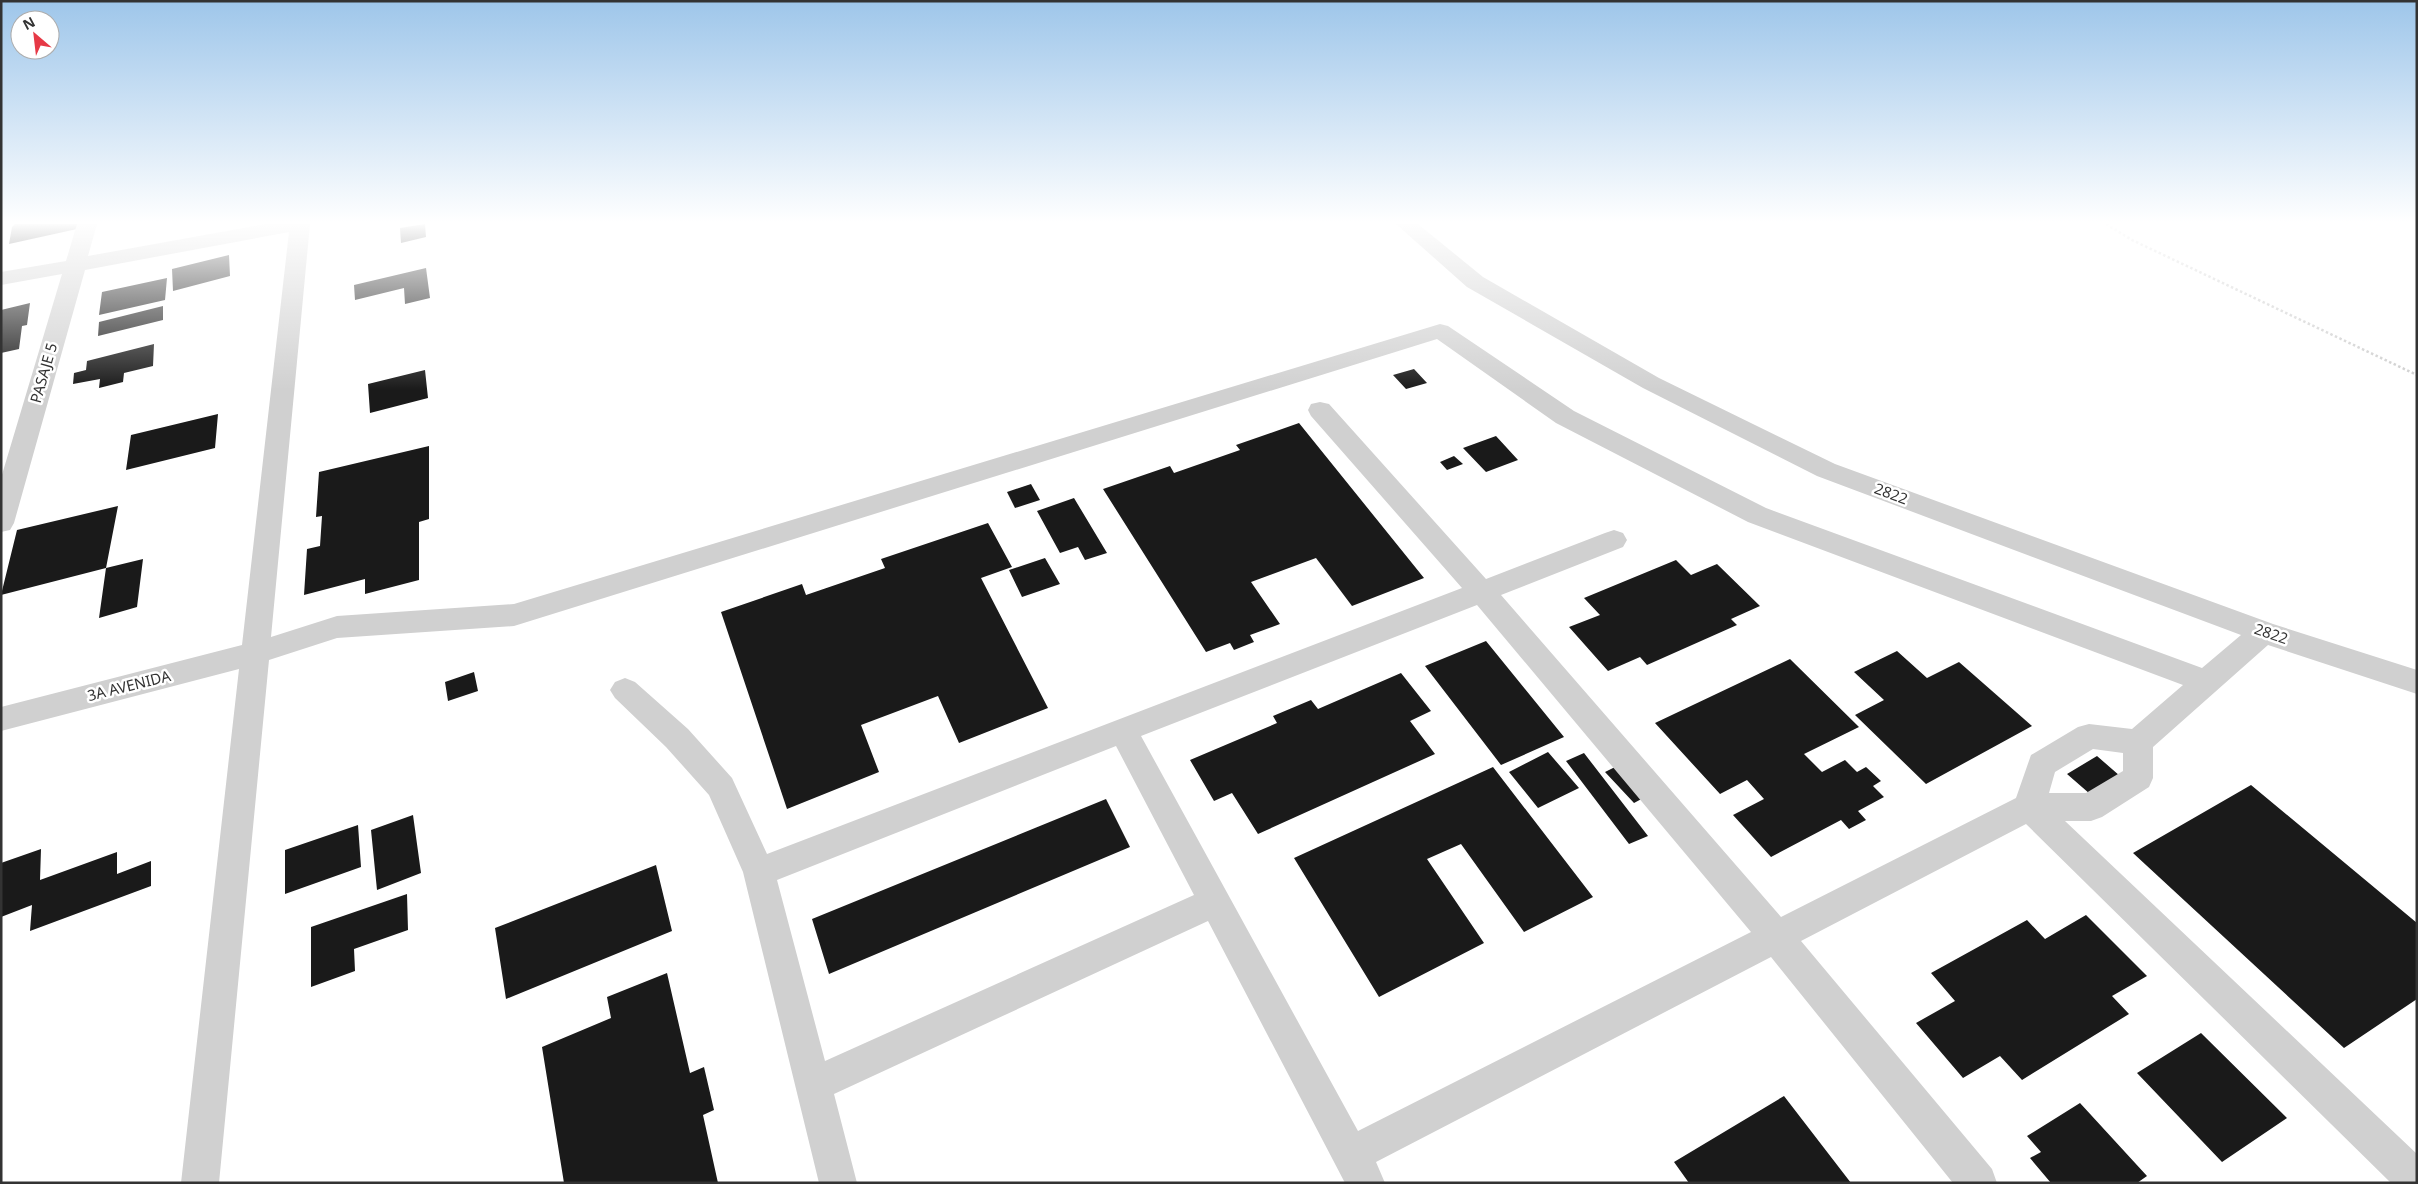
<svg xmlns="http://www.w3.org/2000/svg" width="2418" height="1184" font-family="'Noto Sans',sans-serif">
	<rect width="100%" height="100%" fill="#fff"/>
	<path fill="#1a1a1a" d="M15,224H78L77,229L9,244L12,227Z
		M425,224L426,237L401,243L400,228Z
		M229,255L230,276L173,291L172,269Z
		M426,268L430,298L405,304L404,288L355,300L354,285Z
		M167,278L165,300L99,315L102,292Z
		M30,303L27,325L22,326L19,349L1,353V310Z
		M163,306V320L98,336L99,322Z
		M154,344L153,366L124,373L123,382L99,388L100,379L73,384L74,373L86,370L87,361Z
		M1414,369L1427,383L1406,389L1393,375Z
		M425,370L428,398L370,413L368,384Z
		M218,414L215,448L126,470L131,435Z
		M1299,423L1424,578L1352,606L1316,558L1251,582L1280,624L1250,635L1254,642L1234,650L1230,643L1206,652L1103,489L1170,466L1174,473L1240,450L1236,445Z
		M1496,436L1518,460L1486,472L1463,448Z
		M429,446V519L419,522V580L365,594V579L304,595L307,549L320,546L322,516L316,517L319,472Z
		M1454,456L1463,464L1447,470L1440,462Z
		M1031,484L1040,500L1015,508L1007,492Z
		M1074,498L1107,553L1085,560L1078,547L1060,553L1037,511Z
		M118,506L106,568L1,595L17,530Z
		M988,523L1012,567L981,578L1048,708L959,743L938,696L861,725L879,772L787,809L721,612L802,584L806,595L885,568L881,559Z
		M1045,558L1060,584L1022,597L1009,570Z
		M143,559L137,607L99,618L106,568Z
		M1676,560L1691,575L1717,564L1760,606L1731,619L1737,625L1647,665L1640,657L1608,671L1569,627L1600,615L1584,598Z
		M1486,641L1564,737L1501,765L1425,666Z
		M1897,651L1927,678L1959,662L2032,726L1926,784L1855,715L1884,700L1854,672Z
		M1790,659L1859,727L1804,754L1822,772L1845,760L1857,772L1866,767L1881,781L1873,786L1884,797L1858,811L1866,820L1849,829L1841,820L1771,857L1733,815L1764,799L1747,780L1720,794L1655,723Z
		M474,672L478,691L448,701L445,682Z
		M1401,673L1431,711L1410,721L1435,754L1258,834L1232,793L1214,801L1190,760L1277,723L1273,716L1311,700L1318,709Z
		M1548,752L1579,788L1538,808L1509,772Z
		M1584,753L1648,836L1629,844L1566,761Z
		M2097,756L2120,776L2090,794L2067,774Z
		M1619,765L1647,796L1634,803L1605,772Z
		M1493,767L1593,897L1524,932L1461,844L1427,859L1484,943L1379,997L1294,858Z
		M2251,785L2417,923V999L2344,1048L2133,853Z
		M1106,799L1130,847L829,974L812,919Z
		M413,815L421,873L377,890L371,830Z
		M358,825L361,867L285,894V850Z
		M41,849L40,880L117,852V874L151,861V886L30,931L32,905L1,917V863Z
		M656,865L672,931L506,999L495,928Z
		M407,894L408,930L354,949L355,971L311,987V927Z
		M2086,915L2147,976L2112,996L2129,1014L2022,1080L2000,1056L1963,1078L1916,1023L1955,1001L1931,973L2027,920L2045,939Z
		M667,973L690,1073L704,1067L714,1110L703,1115L718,1183H564L542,1047L611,1018L607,997Z
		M2201,1033L2287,1118L2222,1162L2137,1073Z
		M1784,1096L1851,1183H1689L1674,1162Z
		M2080,1103L2147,1176L2137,1183H2051L2030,1158L2041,1152L2027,1136Z"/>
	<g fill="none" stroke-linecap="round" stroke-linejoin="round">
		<path stroke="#cdcdcd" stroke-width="2.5" stroke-dasharray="2.5 2.5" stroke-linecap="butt" d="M2106,224L2132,240L2417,375"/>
		<path fill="#d0d0d0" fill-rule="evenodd" d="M77,224H97L88,256L265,224H310L271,637L337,616L514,604L1440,324L1448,326L1574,411L1766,508L2202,668L2241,635L1817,476L1643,388L1467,287L1396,224H1418L1483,277L1659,378L1835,464L2273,624L2417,670V694L2268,645L2153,747V778L2149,787L2102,817L2091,821H2065L2417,1154V1183H2391L2026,824L1801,941L1992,1169L1997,1183H1953L1771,957L1376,1162L1385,1183H1345L1208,921L834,1094L857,1183H819L743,872L709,795L666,747L615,698L610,690L615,682L625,678L635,682L688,729L732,778L767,854L1462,588L1311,416L1308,410L1311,404L1320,402L1329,404L1486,579L1605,533L1614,530L1623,533L1627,540L1623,547L1501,595L1781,917L2016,798L2031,755L2078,727L2089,724L2132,729L2183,685L1748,522L1556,423L1437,339L514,626L337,638L269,660L219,1183H181L239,669L1,731V707L242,645L289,232L85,270L14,523L10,530L1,532V478L62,274L1,285V272L66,261ZM1477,605L1751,932L1358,1131L1141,736ZM1116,746L1194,895L825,1061L777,880ZM2093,749L2123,753V771L2086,793H2049L2055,772Z"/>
	</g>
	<linearGradient id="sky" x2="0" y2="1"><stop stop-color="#9ec6ea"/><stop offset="0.57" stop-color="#fff"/><stop offset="1" stop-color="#fff" stop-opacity="0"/></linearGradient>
	<rect width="2418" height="390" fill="url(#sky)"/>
	<g text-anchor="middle" stroke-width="5" stroke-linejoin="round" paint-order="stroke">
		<g font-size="15" fill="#333" stroke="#fff">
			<text transform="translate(44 373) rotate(-74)" y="5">PASAJE 5</text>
			<text transform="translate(1891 494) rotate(20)" y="5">2822</text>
			<text transform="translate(2271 634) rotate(19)" y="5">2822</text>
			<text transform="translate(129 686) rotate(-14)" y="5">3A AVENIDA</text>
		</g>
	</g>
	<rect width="2418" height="1184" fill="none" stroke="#333333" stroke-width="5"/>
	<g transform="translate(35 35) rotate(332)"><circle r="24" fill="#ffffff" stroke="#adadad"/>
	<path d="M0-4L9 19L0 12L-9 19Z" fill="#e63946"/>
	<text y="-8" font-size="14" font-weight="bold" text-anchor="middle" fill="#333333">N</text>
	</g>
</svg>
